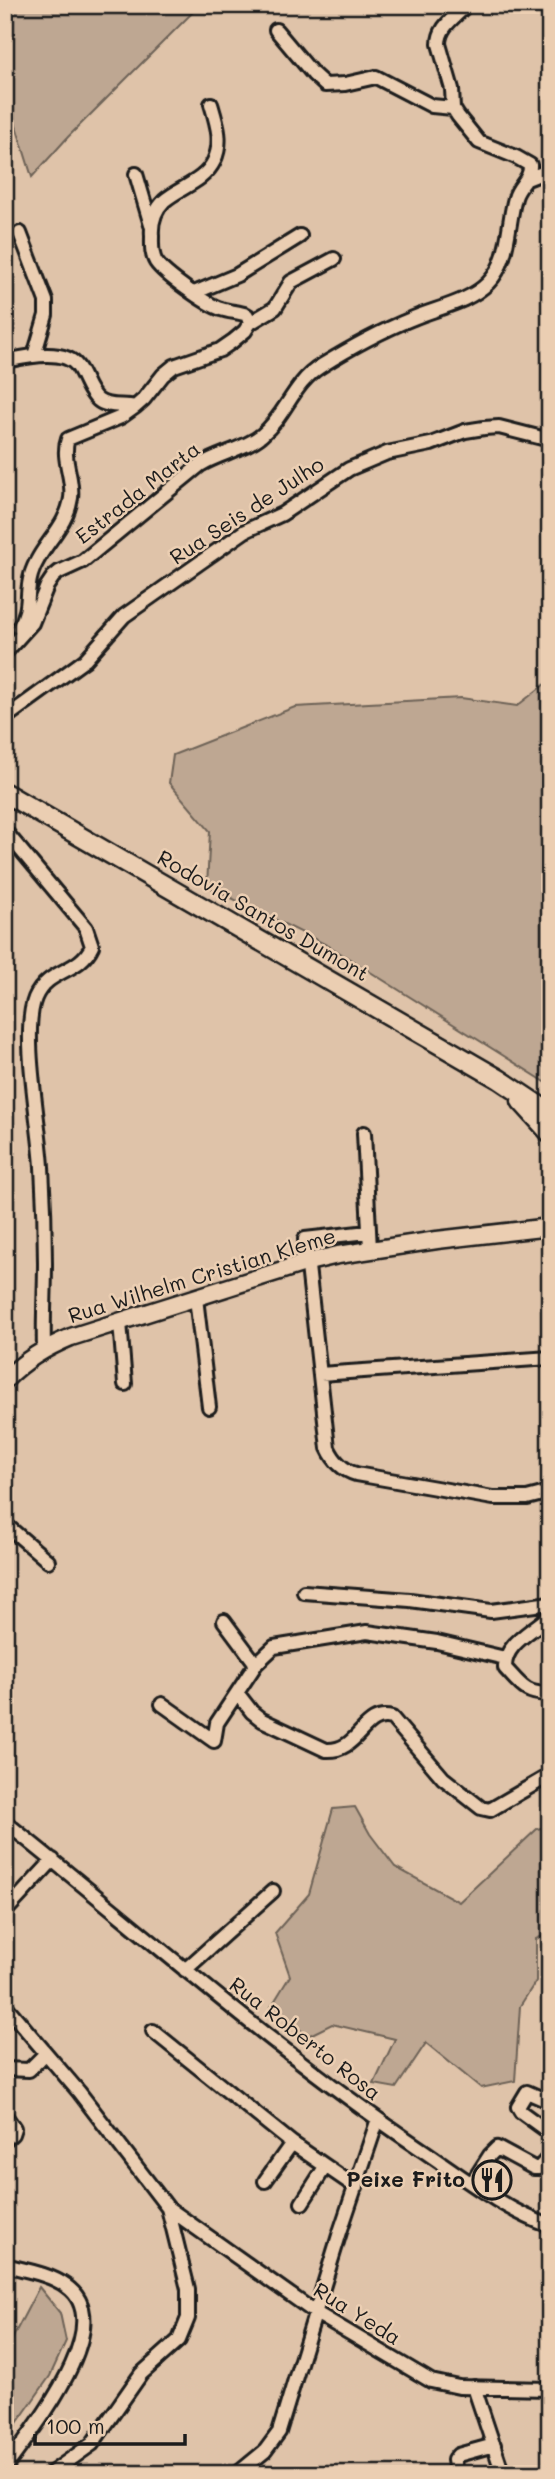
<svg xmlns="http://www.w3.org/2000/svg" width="555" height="2479" font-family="Mali,sans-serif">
	<rect width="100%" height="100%" fill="#dfc3a9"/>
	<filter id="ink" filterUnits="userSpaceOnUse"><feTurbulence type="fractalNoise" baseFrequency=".0143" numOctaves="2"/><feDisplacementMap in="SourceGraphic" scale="14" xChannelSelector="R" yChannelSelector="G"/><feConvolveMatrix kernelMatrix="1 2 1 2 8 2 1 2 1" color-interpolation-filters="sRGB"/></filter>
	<g filter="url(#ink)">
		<path fill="#bea792" stroke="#6d6257" stroke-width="2" d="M5,5H200L68,137L32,177L11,110L5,111Z
			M550,680V1085L329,946L207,886L210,831L169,783L173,755L295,707L461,698L517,706Z
			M355,1807L370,1834L395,1867L459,1902L537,1829L550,1826V1933L536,1939V1981L520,2006L515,2081L481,2088L426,2043L396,2088L374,2084L395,2039L332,2024L308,2036L271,2007L290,1976L275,1933L309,1894L333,1809Z
			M39,2287L60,2313L66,2341L50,2376L5,2440V2358L15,2333Z"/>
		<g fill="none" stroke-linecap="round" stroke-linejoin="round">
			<g stroke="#1c1c1c" stroke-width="18">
				<path id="minor" d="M276,30L313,74L325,85L345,84L376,77L432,106L453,108
					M211,104C217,124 223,142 214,161C204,182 180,187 164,201C154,211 151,222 152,236C152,244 151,254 156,262C164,274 207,305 221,309C230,312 239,312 247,315L250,323
					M136,174L151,225
					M527,179L550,170
					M20,233L46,301V315L34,356
					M194,293L237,275L300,236
					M5,361C25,357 65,347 78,367C85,377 88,392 98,400C107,408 123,404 135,407
					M19,628C32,606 25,596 31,575C39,547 67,528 71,498C74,479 61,458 68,439L121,417L135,407L144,399L163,375L174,366L220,350L233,341L245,331L250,323L275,308L291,282L334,259
					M5,653L32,623L47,586L53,577L59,572L83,561L200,465C220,453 245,449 262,435C286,415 293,383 321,366C350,348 379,332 411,319C436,308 468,303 488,283C510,261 507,226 515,198C518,185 531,180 530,165L516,157L479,142L458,116L453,108L452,89L439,44C439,26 455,18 466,5
					M5,718L85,660L124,616L245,531L282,514L349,469L387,453L431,444L465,431L484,428L499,427L550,440
					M5,831L86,928L92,946C79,974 48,968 35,998C21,1032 40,1127 42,1167C44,1199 45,1231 45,1263C45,1291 43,1320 44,1348
					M364,1133L370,1249
					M368,1232L305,1239L328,1448C334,1461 342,1470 356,1474L493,1498H527L550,1492
					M196,1298L209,1407
					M120,1322L125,1384
					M320,1374L550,1358
					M5,1524L48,1561
					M304,1592L410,1600L491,1611L550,1603
					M550,1615C534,1631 504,1643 505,1668C520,1684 526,1696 550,1693
					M224,1621L256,1664
					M238,1694L252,1712L262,1720L326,1750C360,1752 362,1710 392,1718L443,1778L481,1808L490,1810L550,1775
					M162,1704L214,1741L217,1723L256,1664L274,1647L367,1632L437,1642L505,1658
					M5,1822C142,1931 273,2049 418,2147C460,2175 502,2209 550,2226
					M5,1912L53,1860
					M185,1970L273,1891
					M5,2005L79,2092L168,2208L188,2289V2318L179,2340L141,2374L92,2444L50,2474
					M153,2031L292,2143L356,2187
					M5,2069L29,2070L46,2053
					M550,2102L527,2092L518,2107L521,2112L550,2133
					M5,2115L14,2128L12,2134L5,2140
					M265,2181L292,2143
					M472,2183L490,2155L497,2148L534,2168H539L550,2156
					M302,2203L325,2167
					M168,2208L316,2313L431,2381L459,2387L550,2389
					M5,2265C24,2270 50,2274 66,2286C121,2324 30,2432 5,2468
					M474,2387L503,2474
					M237,2474L265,2451L279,2432L340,2232L378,2119
					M456,2474L454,2460L458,2455L494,2445"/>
			</g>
			<g stroke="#1c1c1c" stroke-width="21">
				<path id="major" d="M5,1380C25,1360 45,1348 71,1337L308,1262L338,1255L437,1240L550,1227"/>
			</g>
			<g stroke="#1c1c1c" stroke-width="23">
				<path id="highway" d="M5,793L499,1079L550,1113
					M521,1101L550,1133"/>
			</g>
			<use href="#minor" stroke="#ebceb2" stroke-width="12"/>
			<use href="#major" stroke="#ebceb2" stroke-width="16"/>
			<use href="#highway" stroke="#ebceb2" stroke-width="18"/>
		</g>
	</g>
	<defs>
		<g id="restaurant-ring" transform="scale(2.0125)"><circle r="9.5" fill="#ebceb2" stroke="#1c1c1c" stroke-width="1.5"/><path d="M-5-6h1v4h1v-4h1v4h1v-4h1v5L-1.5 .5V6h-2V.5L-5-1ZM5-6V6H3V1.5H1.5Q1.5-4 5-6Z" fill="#1c1c1c"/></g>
	</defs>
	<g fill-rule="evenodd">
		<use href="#restaurant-ring" x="492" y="2180"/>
	</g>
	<g text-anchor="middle" stroke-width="5" stroke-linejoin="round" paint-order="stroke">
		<g font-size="21" fill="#1c1c1c" stroke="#ebceb2">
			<text transform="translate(138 493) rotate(-38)" y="7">Estrada Marta</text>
			<text transform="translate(247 511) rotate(-33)" y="7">Rua Seis de Julho</text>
			<text transform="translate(263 916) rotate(30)" y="7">Rodovia Santos Dumont</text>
			<text transform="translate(202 1276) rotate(-17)" y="7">Rua Wilhelm Cristian Kleme</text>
			<text transform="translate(305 2039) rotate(38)" y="7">Rua Roberto Rosa</text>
			<text transform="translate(357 2314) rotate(32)" y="7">Rua Yeda</text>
		</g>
		<g font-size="21" font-weight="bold" fill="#1c1c1c" stroke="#ebceb2" text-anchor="end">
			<text x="465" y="2187">Peixe Frito</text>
		</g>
	</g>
	<rect width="555" height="2479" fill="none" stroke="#ebceb2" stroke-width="28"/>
	<rect x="14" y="14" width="527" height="2451" fill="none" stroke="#1c1c1c" stroke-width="2.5" filter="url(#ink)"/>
	<path d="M35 2434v10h150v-10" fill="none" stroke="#1c1c1c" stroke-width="3.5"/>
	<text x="46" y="2434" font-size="21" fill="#1c1c1c" stroke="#ebceb2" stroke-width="5" paint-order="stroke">100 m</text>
</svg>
